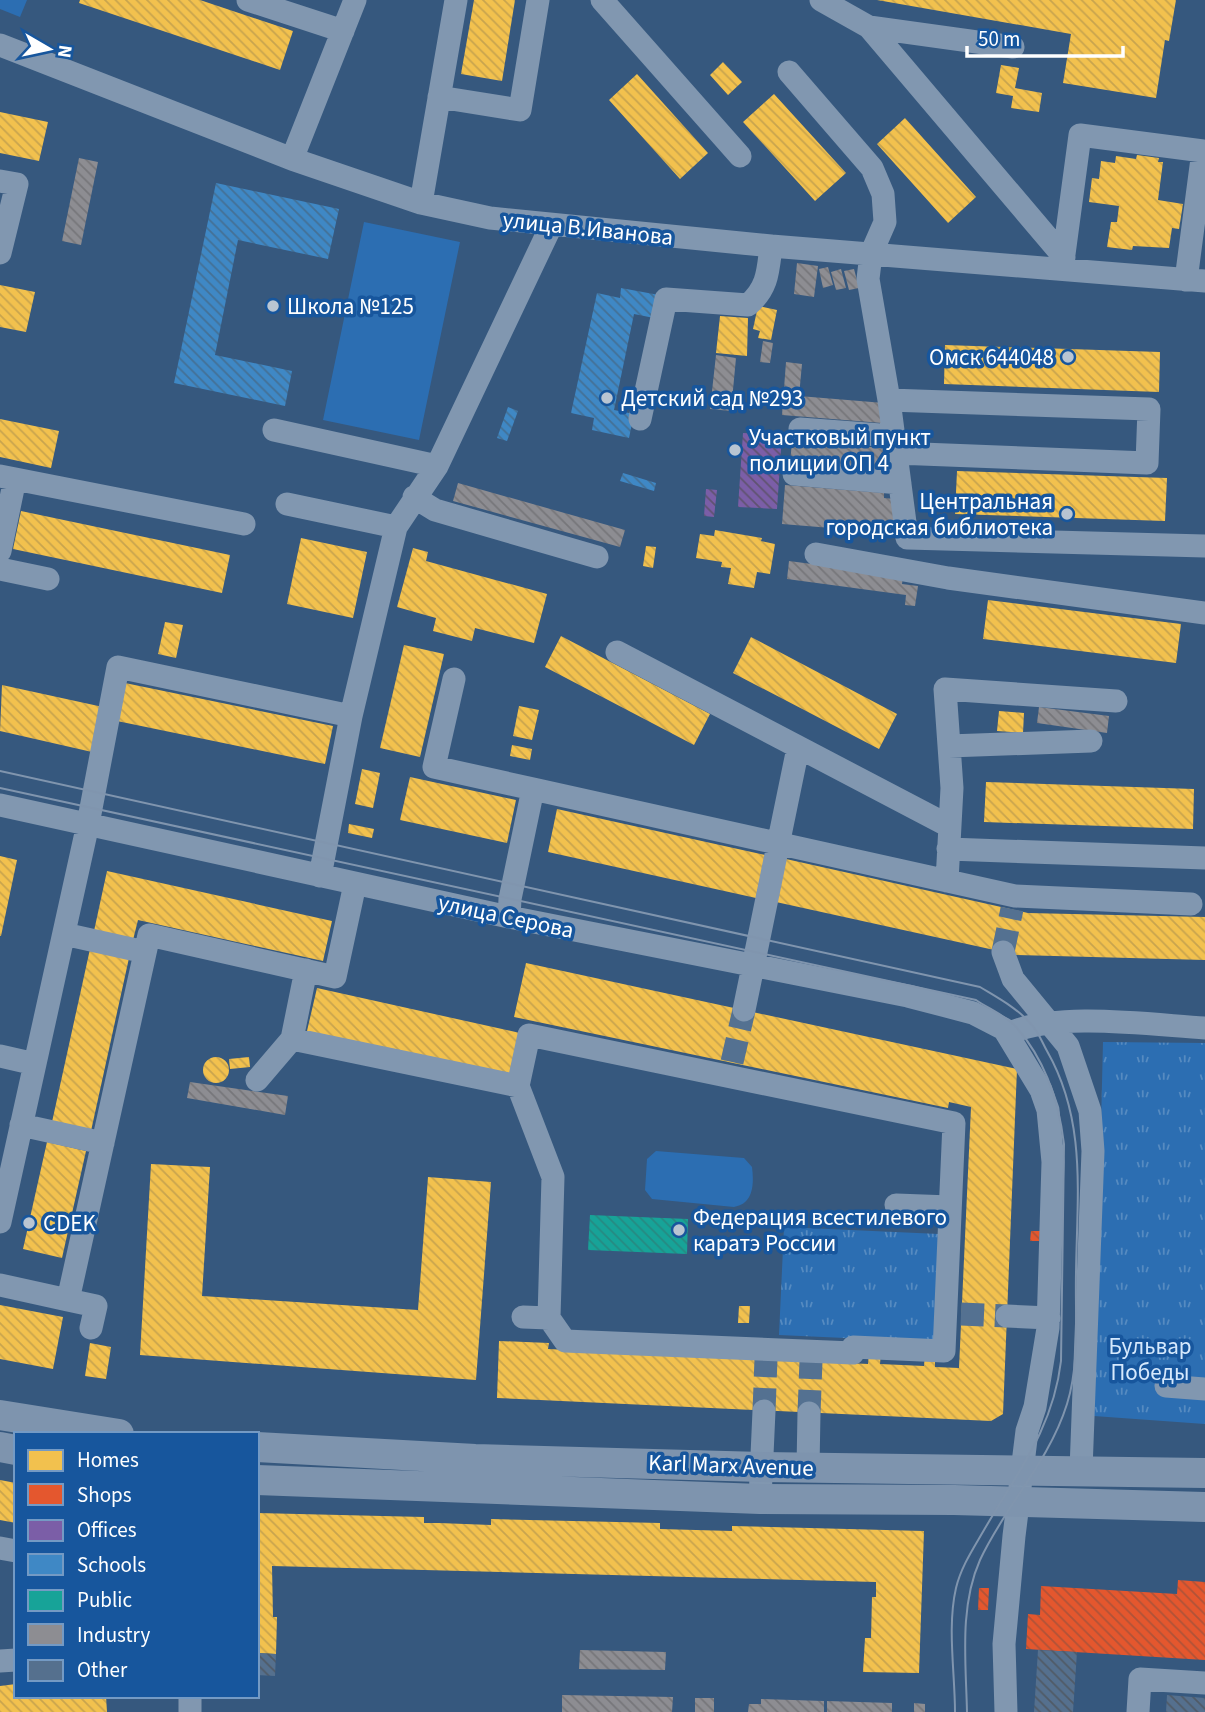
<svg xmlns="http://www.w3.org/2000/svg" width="1205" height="1712" font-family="'Source Sans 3',sans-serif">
	<defs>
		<pattern id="park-tufts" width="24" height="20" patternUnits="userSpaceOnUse" patternTransform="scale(1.75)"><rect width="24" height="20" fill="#2c6eb2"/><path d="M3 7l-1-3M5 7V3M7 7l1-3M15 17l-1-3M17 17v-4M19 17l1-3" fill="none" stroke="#568bc1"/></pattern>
		<pattern id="homes-back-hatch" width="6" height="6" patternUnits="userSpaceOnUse" patternTransform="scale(1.75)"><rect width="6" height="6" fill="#f2c14e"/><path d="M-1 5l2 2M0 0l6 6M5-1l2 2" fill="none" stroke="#c8a44e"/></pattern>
		<pattern id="shops-back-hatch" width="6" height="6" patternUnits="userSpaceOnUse" patternTransform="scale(1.75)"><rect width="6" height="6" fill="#e4572e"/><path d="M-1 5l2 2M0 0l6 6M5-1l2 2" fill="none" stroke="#af5338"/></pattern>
		<pattern id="offices-back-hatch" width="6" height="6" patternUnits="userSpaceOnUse" patternTransform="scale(1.75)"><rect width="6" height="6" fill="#7b5ea7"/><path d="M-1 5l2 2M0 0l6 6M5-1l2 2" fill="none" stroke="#5f5370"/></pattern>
		<pattern id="schools-back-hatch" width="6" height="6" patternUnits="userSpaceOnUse" patternTransform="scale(1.75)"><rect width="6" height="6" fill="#3f88c5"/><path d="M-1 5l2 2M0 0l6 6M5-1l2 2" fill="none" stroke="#447095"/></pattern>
		<pattern id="public-back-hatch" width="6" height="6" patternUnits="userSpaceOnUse" patternTransform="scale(1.75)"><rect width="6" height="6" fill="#17a398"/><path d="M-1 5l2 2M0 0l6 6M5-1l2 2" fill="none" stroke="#278981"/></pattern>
		<pattern id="industry-back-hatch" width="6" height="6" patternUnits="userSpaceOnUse" patternTransform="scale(1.75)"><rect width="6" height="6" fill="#8d8d92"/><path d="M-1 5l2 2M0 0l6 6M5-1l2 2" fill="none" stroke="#76767a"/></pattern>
		<pattern id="building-back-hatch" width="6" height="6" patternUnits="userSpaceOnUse" patternTransform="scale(1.75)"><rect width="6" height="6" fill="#55708e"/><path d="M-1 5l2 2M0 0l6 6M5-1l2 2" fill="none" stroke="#505a66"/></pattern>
	</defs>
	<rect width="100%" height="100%" fill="#36587e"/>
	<path fill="url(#park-tufts)" d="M1103,1042L1205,1043V1424L1094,1416Z
		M784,1227L939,1234L934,1342L779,1335Z"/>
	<path fill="#2c6eb2" d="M0,0H27L20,17L0,9Z
		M364,222L460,242L419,440L323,420Z
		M656,1151L744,1158L752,1167C754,1183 754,1204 734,1207L652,1199L645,1190L647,1159Z"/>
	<path fill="url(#homes-back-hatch)" d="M80,0H200L293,31L280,70L79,3Z
		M474,0H515L502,81L461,74Z
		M877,0H1176L1169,41L1165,40L1156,98L1063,83L1071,34Z
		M723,62L742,82L728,95L710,75Z
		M1001,65L1019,68L1015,88L1042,93L1039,112L1011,108L1013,96L996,93Z
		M637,74L708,153L680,179L609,100Z
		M774,94L846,173L815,201L743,122Z
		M0,112L48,122L39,161L0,153Z
		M905,118L976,197L948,223L877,144Z
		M1137,155L1159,158L1158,162H1163L1158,200L1183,204L1179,229L1172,228L1169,248L1133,246L1132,250L1107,247L1111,222H1117L1119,206L1089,202L1092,178L1099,179L1101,161L1115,163L1116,156L1136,159Z
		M0,285L35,292L26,332L0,327Z
		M758,306L777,310L771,340L758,338L760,331L753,329Z
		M720,316L748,318L747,356L716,353Z
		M945,345L1160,352L1159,392L944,384Z
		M0,419L59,431L51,468L0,457Z
		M957,471L1167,478L1165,521L955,514Z
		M21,511L230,555L222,593L13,549Z
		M715,530L762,538L761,541L775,544L770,574L757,572L754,588L728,584L731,568L721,567L722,562L696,558L700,534L714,536Z
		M301,538L367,552L353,618L287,604Z
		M646,546L656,547L653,568L643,566Z
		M413,548L428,552L426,561L547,594L534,643L475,628L472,641L433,631L436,618L397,607Z
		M988,600L1181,624L1176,663L983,639Z
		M165,622L183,625L176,658L158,654Z
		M561,636L710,714L694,745L545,667Z
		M751,637L897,714L879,749L733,673Z
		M404,645L444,654L420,757L380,748Z
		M125,683L333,726L325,764L117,721Z
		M2,685L103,707L92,752L0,731Z
		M519,706L539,710L532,740L513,736Z
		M999,711L1024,713L1023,733L997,731Z
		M512,745L532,749L530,760L510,756Z
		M362,769L380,773L373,808L355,804Z
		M410,777L516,800L507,843L400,820Z
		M986,782L1194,789L1193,829L984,822Z
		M557,809L765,855L756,898L548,852Z
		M349,824L374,829L372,838L348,833Z
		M0,856L17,860L1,936H0Z
		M786,859L1028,913L1205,917V960L1017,955L776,902Z
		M107,871L332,921L323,961L138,920L133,940L94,931Z
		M90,949L129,958L91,1131L52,1122Z
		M526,963L1017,1069L1003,1414L991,1421L497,1398L499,1341L549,1343L548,1349L868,1364L869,1351L881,1352L880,1364L924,1366L925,1353H935V1367L959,1368L971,1107L949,1102L948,1108L514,1017Z
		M317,988L520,1033L510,1077L307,1031Z
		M203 1070a13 13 0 1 1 26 0a13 13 0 1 1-26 0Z
		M249,1057L250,1067L230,1069L229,1059Z
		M47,1142L86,1151L62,1258L23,1249Z
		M151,1164L210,1167L202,1296L418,1310L428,1177L491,1182L476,1380L140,1355Z
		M0,1305L63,1317L53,1369L0,1359Z
		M739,1306H750L749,1323H738Z
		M90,1343L111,1347L106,1379L85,1376Z
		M0,1480L16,1483V1523L0,1520Z
		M257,1513L424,1517V1523H439L491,1525V1519L660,1523V1529L732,1531V1526L924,1531L919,1673L863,1672L865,1638H871L872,1597H876V1582L272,1566L273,1617H277L276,1654L257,1653Z
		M16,1684V1696H106L107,1712H0V1686Z"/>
	<path fill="url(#shops-back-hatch)" d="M1031,1231H1040L1039,1241H1030Z
		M1178,1580L1205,1582V1660L1026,1649L1028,1614L1040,1615L1041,1586L1177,1594Z
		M979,1588H989L988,1610H978Z"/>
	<path fill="url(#offices-back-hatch)" d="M743,433L782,435L777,509L738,507Z
		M706,489L717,490L714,517L704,516Z"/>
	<path fill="url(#schools-back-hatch)" d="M216,183L339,209L328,259L238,240L215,355L292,371L285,406L174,383Z
		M621,288L659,295L654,318L634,314L614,410L634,414L629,438L592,430L594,418L571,413L597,293L620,298Z
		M508,407L518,411L507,441L497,438Z
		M623,473L656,483L654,491L620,481Z"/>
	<path fill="url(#public-back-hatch)" d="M590,1215L688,1219L687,1254L588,1250Z"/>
	<path fill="url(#industry-back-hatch)" d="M79,158L98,162L81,245L62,241Z
		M797,263L818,266L814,297L794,294Z
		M828,267L833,285L823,288L819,269Z
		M841,269L846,288L836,290L831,272Z
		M854,269L859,288L849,290L844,271Z
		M763,341L773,343L770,363L760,362Z
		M716,355L736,358L731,411L710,409Z
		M786,362L802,364L799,396L884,403L882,423L782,415Z
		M792,441L883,448L881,471L790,464Z
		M458,483L625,530L620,547L453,501Z
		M785,485L884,493V498L895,499L892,533L782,524Z
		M789,561L903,576L902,584L918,586L915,606L905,605L906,595L787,579Z
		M1039,707L1109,716L1107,733L1037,723Z
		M190,1082L288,1096L285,1115L187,1098Z
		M580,1650L666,1652L665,1670L579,1669Z
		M562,1695L673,1697L672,1712H562Z
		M695,1698H714V1712H695Z
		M761,1699L824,1701V1712H748L749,1704H761Z
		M827,1701L892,1703V1712H827Z
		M914,1703L925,1704V1712H914Z"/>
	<path fill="url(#building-back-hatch)" d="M1038,1650L1077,1652L1073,1712H1034Z
		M257,1653L276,1654L275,1676L257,1675Z
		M1167,1695L1205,1698V1712H1166Z"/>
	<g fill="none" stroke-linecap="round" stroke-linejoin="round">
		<path stroke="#547191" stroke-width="23" stroke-dasharray="23 11" stroke-linecap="butt" d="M1003,952L1012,909
			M732,1062L744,1010
			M961,1314L1007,1316
			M764,1411L766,1359
			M809,1413L811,1361"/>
		<path stroke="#8197b0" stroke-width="23" d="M248,0L343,31
			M602,0L740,156
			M821,0L869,27L1064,257
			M869,27L1013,47
			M0,45L292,159L421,203L490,218L771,246L1205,281
			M789,72L872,168L883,194L885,222L871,254L868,279L889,400L907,538L1205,546
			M439,97L520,110L538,0
			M292,159L355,0
			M0,181L17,184L0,253
			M421,203L456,0
			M1062,269L1080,135L1203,151L1186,280
			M889,400L1149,409L1147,463L896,453
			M640,419L666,299L748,305C768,288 768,271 771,246
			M800,429L894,436
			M274,430L437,466
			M794,474L900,483
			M0,476L244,524
			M414,497L435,510L597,557
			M287,504L396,527
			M0,551L15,479
			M816,554L948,578L1205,613
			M0,569L48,579
			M617,652L949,826
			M454,679L434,767L533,789L510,899L509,917
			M351,716L396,527L437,466L551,226
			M949,746L1091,741
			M533,789L1015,896L1191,904
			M0,805L509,917L908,996L973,1013L1004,1029L1041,1090L1048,1110L1053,1162L1048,1328L1035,1407L1027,1431L1014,1536L1004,1644L1006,1712
			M948,849L1205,858
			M947,881L952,788L945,689L1116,701
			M64,934L145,952
			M1003,952L1013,979L1068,1046L1090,1111L1093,1151L1081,1470
			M744,1010L798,748
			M1008,1034C1054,1011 1153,1025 1205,1028
			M292,1039L518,1086
			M0,1056L35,1064
			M257,1080L292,1039L306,970
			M21,1125L103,1143
			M896,1205L950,1207
			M0,1222L88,824L118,667L351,716L320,876
			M0,1285L68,1300L149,935L335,977L355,884
			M68,1300L96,1306L91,1328
			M1007,1316L1049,1318
			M523,1317L549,1318L553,1177L518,1086L529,1035L954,1123L944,1351L853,1347V1353L565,1341L549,1318
			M1166,1386L1205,1389
			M808,1467L809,1413
			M760,1499L764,1411
			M0,1548L16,1551
			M0,1661L16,1660
			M190,1712V1696
			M1138,1712L1140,1679L1205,1683"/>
		<path stroke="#7e94ae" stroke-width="30" d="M0,1415L119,1434
			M0,1447L16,1450
			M257,1447L475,1459L762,1467L1205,1473
			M257,1480L760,1499L954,1500L1205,1507"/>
		<path stroke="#8095ae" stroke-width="2" d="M0,771L980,987C998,998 1017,1008 1031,1024C1038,1031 1042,1042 1047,1051C1087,1121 1077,1195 1076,1273C1075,1315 1080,1363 1067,1404C1049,1462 1005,1506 980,1560C959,1607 966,1663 967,1712
			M0,788L976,1000C989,1009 1007,1016 1017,1028C1045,1060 1059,1103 1064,1144L1061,1361C1053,1429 1017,1473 984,1530C973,1549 961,1567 956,1588C947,1627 955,1673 955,1712"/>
	</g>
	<g fill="#b9c5d2" stroke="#17569d" stroke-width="2.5">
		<circle cx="273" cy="306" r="7"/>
		<circle cx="1068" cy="357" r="7"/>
		<circle cx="607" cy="398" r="7"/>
		<circle cx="735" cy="450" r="7"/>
		<circle cx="1067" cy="514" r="7"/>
		<circle cx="29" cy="1223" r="7"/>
		<circle cx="679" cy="1230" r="7"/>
	</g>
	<g text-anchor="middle" stroke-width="7" stroke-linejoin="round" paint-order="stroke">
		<g font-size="23" fill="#fff" stroke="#17569d">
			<text transform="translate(588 228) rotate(6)" y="8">улица В.Иванова</text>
			<text transform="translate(506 916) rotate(12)" y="8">улица Серова</text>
			<text transform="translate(731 1465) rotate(2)" y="8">Karl Marx Avenue</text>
		</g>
		<g font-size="23" fill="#fff" stroke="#17569d" text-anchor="start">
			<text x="287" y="314">Школа №125</text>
			<text x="1054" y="365" text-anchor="end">Омск 644048</text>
			<text x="621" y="406">Детский сад №293</text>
			<text x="749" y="445">Участковый пункт<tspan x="749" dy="26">полиции ОП 4</tspan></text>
			<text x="1053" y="509" text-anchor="end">Центральная<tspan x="1053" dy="26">городская библиотека</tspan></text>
			<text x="693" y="1225">Федерация всестилевого<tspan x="693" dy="26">каратэ России</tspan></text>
			<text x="43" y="1231">CDEK</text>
		</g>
		<g font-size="23" fill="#d6e9fd" stroke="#17569d">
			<text x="1150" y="1354">Бульвар<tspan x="1150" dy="26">Победы</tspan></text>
		</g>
	</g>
	<rect x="14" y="1432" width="245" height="266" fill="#17569d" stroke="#749ac4" stroke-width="2"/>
	<rect x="28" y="1450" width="35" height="21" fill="#f2c14e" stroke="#749ac4" stroke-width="2"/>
	<text x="77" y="1467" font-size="21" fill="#ffffff">Homes</text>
	<rect x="28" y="1484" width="35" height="21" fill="#e4572e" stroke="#749ac4" stroke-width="2"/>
	<text x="77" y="1502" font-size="21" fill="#ffffff">Shops</text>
	<rect x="28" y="1520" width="35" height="21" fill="#7b5ea7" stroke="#749ac4" stroke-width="2"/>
	<text x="77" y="1537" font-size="21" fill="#ffffff">Offices</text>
	<rect x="28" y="1554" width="35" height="21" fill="#3f88c5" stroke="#749ac4" stroke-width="2"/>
	<text x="77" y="1572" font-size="21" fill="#ffffff">Schools</text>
	<rect x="28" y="1590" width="35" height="21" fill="#17a398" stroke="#749ac4" stroke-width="2"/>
	<text x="77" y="1607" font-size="21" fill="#ffffff">Public</text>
	<rect x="28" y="1624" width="35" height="21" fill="#8d8d92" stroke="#749ac4" stroke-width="2"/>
	<text x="77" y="1642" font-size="21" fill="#ffffff">Industry</text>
	<rect x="28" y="1660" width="35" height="21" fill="#55708e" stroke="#749ac4" stroke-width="2"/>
	<text x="77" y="1677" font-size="21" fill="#ffffff">Other</text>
	<g transform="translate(49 49) rotate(99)" stroke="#17569d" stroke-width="5" paint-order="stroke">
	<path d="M0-5L12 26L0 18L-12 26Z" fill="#ffffff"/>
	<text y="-10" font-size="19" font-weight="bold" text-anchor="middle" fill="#ffffff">N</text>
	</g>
	<path d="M967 46v10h156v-10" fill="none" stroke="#ffffff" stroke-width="3.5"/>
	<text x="978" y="46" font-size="21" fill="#ffffff" stroke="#17569d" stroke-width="5" paint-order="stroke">50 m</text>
</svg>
